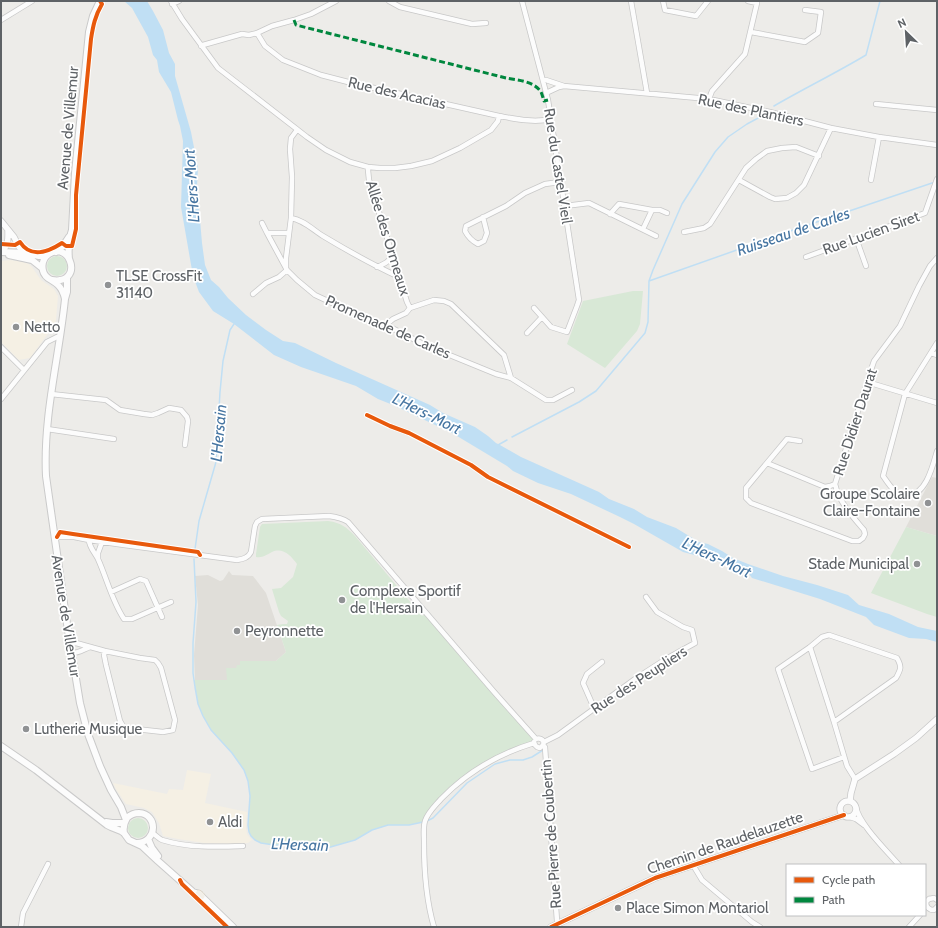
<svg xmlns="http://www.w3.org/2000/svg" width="938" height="928" font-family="Cabin,sans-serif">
	<rect width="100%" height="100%" fill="#edece9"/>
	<path fill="#f5f0e4" d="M10,260L23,262L29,264L32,267L41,280L54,289L58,296L56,320L53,327L30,358L19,360L1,342V261Z
		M187,770L211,774L205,803L247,812L246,828L247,834L252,840L248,843L237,844L204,843L178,839L163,836L159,823L152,812L144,808L126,804L117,791L113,783L167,794L169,789L183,790Z"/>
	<path fill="#e0ded9" d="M932,477L937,478V536L906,527Z
		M229,571L232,575L253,576L266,593L286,652L276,661H240V665L236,668L227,680H195L194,655L198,605L195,576L208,575L220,581L223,580Z"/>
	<path fill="#d8e8d6" d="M47 266a10 10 0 1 1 20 0a10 10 0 1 1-20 0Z
		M633,291H643L640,324L637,331L605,368L567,344L583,301Z
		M328,521C342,523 346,527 355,536L422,616L427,613L535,740L492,760L444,796L425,822L409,825H388L372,830L355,840L327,848L317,847L299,844L274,845L261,843L255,840L251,836L249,832L248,825L250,796L248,781L244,770L232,753L211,730L203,716L198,704L194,680H227L226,668H236L237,665H240V661H276L286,652L277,625L283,624H287L288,621L281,616L279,612L272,589L281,588L293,577L297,564C291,556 283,547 272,552C266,555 263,558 256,557V554L260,527L262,524Z
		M906,527L937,536V617L927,614L871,593Z
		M128 828a10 10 0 1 1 20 0a10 10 0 1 1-20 0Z"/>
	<path fill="#c0dff4" d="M124,1H147L153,11L163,30L169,53L175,64V76L191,132L198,168L197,185L202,243L205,265L211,280L219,287L228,298L246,315L266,330L283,341L295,343L336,363L430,405L443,413L475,427L488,436L496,443L500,445L521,457L599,492L609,499L634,509L647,517L676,528L699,542L708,544L722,551L733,558L748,564L783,576L817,585L848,595L859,605L889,614L918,627L937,631V642L926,639L909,638L874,625L866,617L820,599L752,578L749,574L714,560L702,557L683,552L634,524L620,517L571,494L538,483L513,471L507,466L452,433L393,405L378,399L356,386L301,367L274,355L234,324L213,311L199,292L193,276L181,207L183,141L180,126L178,120L171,92L159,72L157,60L153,55L148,37L132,8Z"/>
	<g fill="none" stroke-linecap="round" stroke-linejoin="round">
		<path stroke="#c0dff4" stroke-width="1.5" d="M774,106C805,88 836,73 866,55L880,1
			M649,281L802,227L935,182
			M512,437L579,402L596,391L645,333L648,322L649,281L653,270L682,204L715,152L728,137L747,124L764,115
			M498,445L507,440
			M195,549L199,521L216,462L220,392L223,361L230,330L234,324
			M194,559L196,602L193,643V673L195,687L198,704L203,716L211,730L232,753L244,770L248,781L250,796L248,825L249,832L251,836L255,840L261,843L274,845L299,844L317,847L327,848L355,840L372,830L388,825H409L423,822
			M427,821L433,818L467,783L495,764L510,760H523L532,757L543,750"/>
		<g stroke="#c8c8c8" stroke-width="6">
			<path id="minor" d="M171,1L182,19L218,68L307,137L326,150L350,162L368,167L380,168H395L411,166L432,161L460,148L491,130L498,121L499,116
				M389,1L400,7L472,24L486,23
				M522,1L548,100L579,300L577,306L567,332L551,327L534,308
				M631,1L647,93
				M663,1L665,10L696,16L708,1
				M172,4L179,1
				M1,20L32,1
				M751,32L805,42L818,33L821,12L805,10
				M257,33L265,46L283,60L321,75L352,83L499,116C516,119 534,123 551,119
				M201,46L203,45L242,34L249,35L257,33L272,26L294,20L311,14L336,1
				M543,81L546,80L564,86L709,99L770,112L831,128L879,137L937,145
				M546,93L559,87L564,86
				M709,99L712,91L745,54L757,3L748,1
				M876,104L937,110
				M368,167V170L369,180L407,302L410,308
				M739,180L770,197L775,199L787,198L796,193L804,185L831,128
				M871,180L879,137
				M565,206L589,203L656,236
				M652,210H660L667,213
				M610,214L619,204L652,210L643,229
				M483,217L487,233L484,241L478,244C472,241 468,237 465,231L466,226L506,206L525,193L545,184L560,182
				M291,218C304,220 313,230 323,236C348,251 373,265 399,277
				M262,223L267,233H289
				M684,232L704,228L710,224L746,168L756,159L767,151L782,148L796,147L819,156
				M267,233L287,270L297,280L315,295L371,321L378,324H387L392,328L425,345L496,374L511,378L546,400H553L572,390
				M856,238L866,266
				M806,257L925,213L937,179
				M286,267V258L291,218L292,177L290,149L291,138L297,130
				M377,267C384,264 389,262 393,255
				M253,294L266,283L279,277L287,270
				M387,324L393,319L406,313L410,308L434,300L444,301L451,304L504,355L511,378
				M527,333L542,317
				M937,343L905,394L883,476C886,480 889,485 893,489C896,493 902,495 907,495C926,496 933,465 937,451
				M1,347L24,370
				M931,353L937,355
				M867,382L937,403
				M51,394L106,400L120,410L144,414L152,415L158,413L169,408L181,410L187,417L188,421L185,445
				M1,399L47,342L57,337H60
				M47,429L114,439
				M800,441L787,439L746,488V498L751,503L852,541H859L863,538L865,534L864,530C852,516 839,502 835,484L867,382L874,361L900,326L919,286L930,266L937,258
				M767,463L825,487L830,486L835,484
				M54,537H74L89,540L124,545L237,560C243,559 248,558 251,552L255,526L257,522L262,519L329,516C336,517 342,518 348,522L495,693L536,739
				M89,540C89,547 95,553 98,559C107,579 112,601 124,619H132L171,602
				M98,559V553L102,542
				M111,592L140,579L146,581L162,617
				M70,644L76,643L105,651L140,658L155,660L158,663L161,668L175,720L173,730L163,732L127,728L123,726L120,721L106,665L104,655L105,651
				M810,647L834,722L847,766L855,779
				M72,653C79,653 84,649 90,647
				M594,708L583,683L587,674L602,662
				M834,722L896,678C901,669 902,667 897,658L829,635L822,637L810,647L778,669L812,769L844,757
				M536,739C541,737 545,741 543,745L545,747L557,921L558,924
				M534,742L535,745L537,747L540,748L543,745
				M544,742L558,735L635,679L666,659L695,643L692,630L683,627L657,612L646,597
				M856,807C859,824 887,851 899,865
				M850,817L856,819L864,825
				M152,833C156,835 159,839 162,840C188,848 217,847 243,846
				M693,865L702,880L752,922L760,927
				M929,899L926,902C926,907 929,910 934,910L937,907
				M929,899L934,898L937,900
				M21,927L23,913L48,864
				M434,927C426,900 424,871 424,842C424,835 423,828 425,821C428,812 435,806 441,799C467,772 498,754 534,743
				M909,927L920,915"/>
		</g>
		<g stroke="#c8c8c8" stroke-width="7">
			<path id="tertiary" d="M1,221L14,237L19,247L26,253
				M1,251C9,246 8,239 8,231
				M840 809a8 8 0 1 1 16 0a8 8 0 1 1-16 0Z
				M850,801L851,793L855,779L894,754L916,738L937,719
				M551,927L655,878L844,815"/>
		</g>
		<g stroke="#cacaca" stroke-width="8">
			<path id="secondary" d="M1,252L26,253L39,256H46
				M56,252L63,246L69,237
				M9,255L32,260L42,268
				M69,259C68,249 69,239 72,230L75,173L89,32L93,16L100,1
				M67,277V292L65,299C59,358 43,416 46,476L67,624L80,703L88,734L100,766L111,790L121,807L126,820
				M52,280C84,285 71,240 49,254C41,259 40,272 48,278C51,280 55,282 58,285C62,289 64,294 65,299
				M1,746L36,770L107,825L111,827L121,831L124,833L129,840L142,846L158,861L193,892L199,894
				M106,822L112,823H124
				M124,833C123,828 124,823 127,818C130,815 134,813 139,813C158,814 158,842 137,843
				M148,839L152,848L158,856
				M201,896L233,927"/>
		</g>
		<g stroke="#d3cbb9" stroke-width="8">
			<path id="primary" d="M199,894L201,896"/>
		</g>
		<use href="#minor" stroke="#fcfcfc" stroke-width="4.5"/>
		<use href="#tertiary" stroke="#fcfcfc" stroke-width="5.5"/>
		<use href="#secondary" stroke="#fcfcfc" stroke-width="6"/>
		<use href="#primary" stroke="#f3f0e9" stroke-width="7"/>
		<path stroke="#00873e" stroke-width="3" stroke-dasharray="6 3" stroke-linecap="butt" d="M294,20L296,25L506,78C517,80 534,81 541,92C542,94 543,98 544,101L548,100"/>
		<g stroke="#fff" stroke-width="6">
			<path id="cycleway" d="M1,244L15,245L20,242C31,259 48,252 62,243L66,246H72L76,229V195L91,39C93,26 95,16 102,4L100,1
				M367,415L390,426L409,433L471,465L488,477L500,483L629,547
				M57,537L60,532L73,534L198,552L200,555
				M180,880L182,884L227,927
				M551,927L655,878L844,815"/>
		</g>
		<use href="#cycleway" stroke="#e8590c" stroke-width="4"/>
	</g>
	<g fill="#909294" stroke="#fff" stroke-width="1.5">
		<circle cx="108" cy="285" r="4"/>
		<circle cx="16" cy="327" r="4"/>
		<circle cx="928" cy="503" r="4"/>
		<circle cx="917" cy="564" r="4"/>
		<circle cx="342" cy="600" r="4"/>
		<circle cx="237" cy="631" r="4"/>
		<circle cx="26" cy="729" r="4"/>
		<circle cx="210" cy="822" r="4"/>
		<circle cx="618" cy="908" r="4"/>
	</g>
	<g text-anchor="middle" stroke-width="3.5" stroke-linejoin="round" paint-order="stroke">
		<g font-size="15" fill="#5e6266" stroke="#fff">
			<text transform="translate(397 93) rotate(13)" y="5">Rue des Acacias</text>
			<text transform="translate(751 110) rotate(12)" y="5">Rue des Plantiers</text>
			<text transform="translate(68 128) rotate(-85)" y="5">Avenue de Villemur</text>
			<text transform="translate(558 166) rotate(81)" y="5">Rue du Castel Vieil</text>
			<text transform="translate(871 233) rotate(-20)" y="5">Rue Lucien Siret</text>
			<text transform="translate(388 238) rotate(73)" y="5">Allée des Ormeaux</text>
			<text transform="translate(388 327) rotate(24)" y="5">Promenade de Carles</text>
			<text transform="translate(855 422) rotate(-72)" y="5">Rue Didier Daurat</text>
			<text transform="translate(66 616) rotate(81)" y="5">Avenue de Villemur</text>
			<text transform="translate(639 680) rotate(-33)" y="5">Rue des Peupliers</text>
			<text transform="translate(551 834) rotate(-94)" y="5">Rue Pierre de Coubertin</text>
			<text transform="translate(725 843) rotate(-19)" y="5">Chemin de Raudelauzette</text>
		</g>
		<g font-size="15" fill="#5e6266" stroke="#fff" text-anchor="start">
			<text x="116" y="281">TLSE CrossFit<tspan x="116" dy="17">31140</tspan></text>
			<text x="24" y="332">Netto</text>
			<text x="920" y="499" text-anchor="end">Groupe Scolaire<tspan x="920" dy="17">Claire-Fontaine</tspan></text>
			<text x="909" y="569" text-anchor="end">Stade Municipal</text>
			<text x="350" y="596">Complexe Sportif<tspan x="350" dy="17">de l'Hersain</tspan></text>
			<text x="245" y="636">Peyronnette</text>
			<text x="34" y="734">Lutherie Musique</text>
			<text x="218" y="827">Aldi</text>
			<text x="626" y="913">Place Simon Montariol</text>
		</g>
		<g font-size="16" font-style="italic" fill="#4776a2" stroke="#fff">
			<text transform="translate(191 186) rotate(-94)" y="6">L'Hers-Mort</text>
			<text transform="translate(793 231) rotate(-19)" y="6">Ruisseau de Carles</text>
			<text transform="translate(427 413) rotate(26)" y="6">L'Hers-Mort</text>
			<text transform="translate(218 433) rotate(-85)" y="6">L'Hersain</text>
			<text transform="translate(717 557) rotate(25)" y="6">L'Hers-Mort</text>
			<text transform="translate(300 844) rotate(2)" y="6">L'Hersain</text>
		</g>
	</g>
	<rect width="938" height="928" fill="none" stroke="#5e6266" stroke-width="4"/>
	<rect x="786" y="864" width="140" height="52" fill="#ffffff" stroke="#bfc0c2"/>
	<rect x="794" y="877" width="20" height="6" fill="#e8590c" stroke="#bfc0c2"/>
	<text x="822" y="884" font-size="12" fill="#5e6266">Cycle path</text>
	<rect x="794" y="897" width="20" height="6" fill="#00873e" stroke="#bfc0c2"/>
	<text x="822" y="904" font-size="12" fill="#5e6266">Path</text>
	<g transform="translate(906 32) rotate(335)" stroke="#ffffff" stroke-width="3" paint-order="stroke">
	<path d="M0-3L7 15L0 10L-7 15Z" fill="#5e6266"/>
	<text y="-6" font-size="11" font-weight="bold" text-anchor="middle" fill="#5e6266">N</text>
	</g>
</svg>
